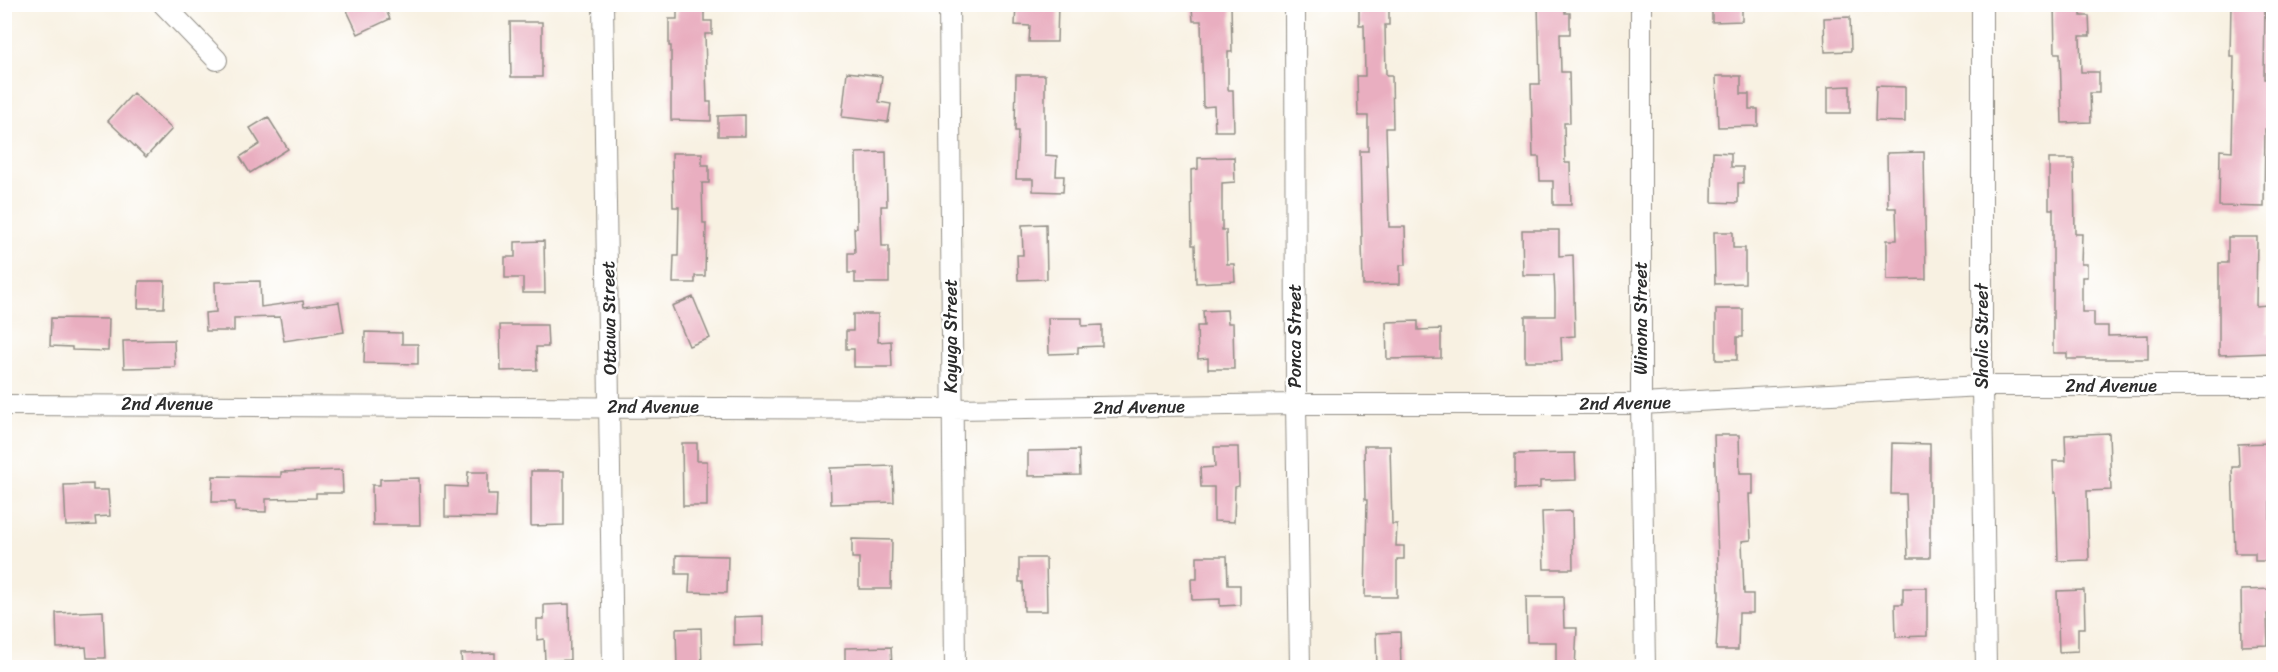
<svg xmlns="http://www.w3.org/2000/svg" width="2278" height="672" font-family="Sriracha,sans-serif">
	<rect width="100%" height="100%" fill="#fff"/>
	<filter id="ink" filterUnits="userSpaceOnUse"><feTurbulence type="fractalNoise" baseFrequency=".0167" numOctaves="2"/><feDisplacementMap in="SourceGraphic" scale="12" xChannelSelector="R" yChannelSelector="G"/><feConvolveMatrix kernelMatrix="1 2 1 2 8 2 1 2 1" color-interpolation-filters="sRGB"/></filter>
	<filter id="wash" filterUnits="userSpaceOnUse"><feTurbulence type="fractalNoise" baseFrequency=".008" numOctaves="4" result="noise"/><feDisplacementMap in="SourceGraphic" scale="24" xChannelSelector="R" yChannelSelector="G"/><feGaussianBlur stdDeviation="1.35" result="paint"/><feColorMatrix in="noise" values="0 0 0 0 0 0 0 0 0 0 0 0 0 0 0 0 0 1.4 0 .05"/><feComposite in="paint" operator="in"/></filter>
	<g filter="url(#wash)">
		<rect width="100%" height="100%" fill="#f8f1e2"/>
		<g id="blocks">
			<path fill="#e9aec0" d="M344,4H383L390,19L358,34Z
				M677,4H704V21H712V34H705L707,102H711V121L671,120V46H669V19H677Z
				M1016,4H1058L1057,42H1029L1030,26L1015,25Z
				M1201,4H1231L1232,52H1228V90H1233L1234,131H1215L1214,106L1203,107L1201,21H1193L1192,7H1201Z
				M1359,4H1389V25H1385L1386,75H1392L1393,128H1386L1389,227H1405L1406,265H1400V284L1363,285L1360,151H1368V116H1358L1357,76H1365L1364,25H1359Z
				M1538,4H1565V13H1570V34H1560L1561,72H1569L1570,123H1564L1565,163H1570L1571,205H1553V181H1540L1539,157H1533L1531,84H1540Z
				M1712,4H1742V21L1712,22Z
				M2054,4H2081V16H2089L2090,36H2080L2081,72H2099V93H2090L2091,122L2062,123L2060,53H2055Z
				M2231,4H2265L2264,79H2270L2269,129H2265L2264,207L2219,206L2220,150L2232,151L2234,56H2230Z
				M1850,17L1851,51L1825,52L1824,18Z
				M510,22H542V77H511Z
				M847,72L882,76L879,102L891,104L888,122L842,117Z
				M1016,75H1045V155L1057,156L1056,176H1064L1063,192L1033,191V179H1016L1018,131H1015Z
				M1716,76H1741V94H1749V109H1758V126L1718,127Z
				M1850,86V113H1828V87Z
				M1876,86L1905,87V122L1875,121Z
				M133,93L172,129L146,157L108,121Z
				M745,115V136H718V116Z
				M268,117L288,149L250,173L240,157L260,144L250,128Z
				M886,152L887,206H881L882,246H889V283H855V273H848V253H855L854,228H857L856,153Z
				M1713,152L1731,153V167H1743V183H1738V203L1712,202Z
				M1924,152L1926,279L1887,280V240H1897L1896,208H1888L1887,153Z
				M672,153H702V165H709V183H702L703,223H706L705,276H695V283H673L674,256H678L679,207H673Z
				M1234,157L1235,182L1222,183V230H1226L1227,264H1234L1235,281L1196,283L1195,245H1192L1191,170L1198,169V158Z
				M2049,159H2074L2075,234H2082L2081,264H2087V277H2082V312H2094V326H2108V336L2148,335V359H2067V353H2053V209H2049Z
				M1046,224L1047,279L1018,280L1017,255H1023L1022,225Z
				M1522,230H1559V256L1573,255L1575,336L1561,337L1562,361H1525V316H1555V294L1554,275H1523Z
				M1714,232H1733V248H1745V283L1715,284Z
				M2228,237H2257L2256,306L2267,305V333H2270L2271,353L2219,355V263H2228Z
				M544,241L545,293H523V278H505V257H515V242Z
				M139,281H165L164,308H138Z
				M260,281L261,307L303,301L304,307L339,302L344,332L284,341L280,317L234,318V331H206L205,313L216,312L215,282Z
				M693,297L710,338L689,346L672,306Z
				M1716,309H1743V337H1737V360H1716Z
				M1227,310L1228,323H1233L1234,369H1208V358L1198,359L1197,326H1204L1203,311Z
				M853,314H878V342L891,341L892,367H854V349H846V331H853Z
				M51,318L109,319L108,351L72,350V347L50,346Z
				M1048,318H1082V326L1102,325V346L1078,347V353L1049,354Z
				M1418,321V330L1441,329V358L1387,359L1386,322Z
				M500,325H547L548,347H536L537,370L501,371Z
				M365,332L402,333V344H418V364L364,363Z
				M174,340L175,367L124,368L123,341Z
				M2109,433L2111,490L2087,491L2089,560L2058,561L2056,492H2054L2053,461H2066L2065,435Z
				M1714,435H1739L1740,473H1753V494H1749L1751,540L1742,541L1744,594H1753V613H1739L1738,650H1716L1719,594Z
				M682,443H697V461H707V506H683Z
				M1892,443L1930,444V558H1908L1906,494H1891Z
				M2270,443V533H2274V561H2255V553H2235L2232,467H2239L2238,444Z
				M1364,446H1390L1392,524H1397L1396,546H1404V559H1397V597H1365L1367,500H1365Z
				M1214,447H1238L1239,486L1235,487L1234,522L1214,521V487H1201L1200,468L1215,467Z
				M1079,450L1080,475L1028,476V451Z
				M1575,453L1576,480L1540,481V488L1515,489V454Z
				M893,466L894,502L831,504L830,468Z
				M342,470L343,493H316V498L266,499V512L235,511V502H212L213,476L281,477V472Z
				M531,471H564V525L531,526Z
				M468,472H488V494H497L496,518L445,517V486L467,487Z
				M419,478L420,525H373L372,485H380V479Z
				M93,484V490H108L110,516L95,517L96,525L66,526L64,485Z
				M1572,511L1573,569H1544L1542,512Z
				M852,539L892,540L891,589H859V558H852Z
				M676,555L728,556L727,593L689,592L690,574H676Z
				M1197,556H1227L1228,585H1240V605L1220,606V599L1192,600L1191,579H1197Z
				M1019,558H1046L1047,611H1024L1023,582H1019Z
				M1903,588H1927V636L1896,637L1895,604H1903Z
				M2274,589V614H2267L2268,645L2242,646L2241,590Z
				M2084,590L2085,628H2078V651L2059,652L2057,591Z
				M1526,597H1563L1564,628H1577L1575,668H1556V642H1527Z
				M569,604L570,660L545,661L544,639L537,640V619H544V605Z
				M103,611L105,658H87L86,647L57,648L56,613Z
				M763,616V645L734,646V617Z
				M701,628L702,668H677L676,629Z
				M1400,632L1401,668H1377L1376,633Z
				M891,647L892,668H845V648Z
				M495,653V668H462L461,654Z"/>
		</g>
	</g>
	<g filter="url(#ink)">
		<use href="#blocks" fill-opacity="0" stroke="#928e86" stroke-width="1.5"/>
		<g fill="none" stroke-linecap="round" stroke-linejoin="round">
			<g stroke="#928e86" stroke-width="22">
				<path id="minor" d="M163,4L217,60
					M603,4L613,668
					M949,4L955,668
					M1295,4L1296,404L1300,668
					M1641,4V404L1645,668
					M1982,4V386L1986,668
					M4,405L952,409L1296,404H1641L1982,386H2274"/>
			</g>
			<use href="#minor" stroke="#fff" stroke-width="20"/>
		</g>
	</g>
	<g text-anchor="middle" stroke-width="5" stroke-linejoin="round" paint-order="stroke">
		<g font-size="18" fill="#2b2b2b" stroke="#fff">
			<text transform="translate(609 318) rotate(-91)" y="6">Ottawa Street</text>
			<text transform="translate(1641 318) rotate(-90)" y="6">Winona Street</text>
			<text transform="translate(951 336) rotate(-90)" y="6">Kayuga Street</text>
			<text transform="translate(1295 336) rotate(-90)" y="6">Ponca Street</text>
			<text transform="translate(1982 336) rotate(-90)" y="6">Sholic Street</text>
			<text x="2111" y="392">2nd Avenue</text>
			<text transform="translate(1625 403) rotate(-1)" y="6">2nd Avenue</text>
			<text x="167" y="410">2nd Avenue</text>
			<text x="653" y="413">2nd Avenue</text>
			<text transform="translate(1139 407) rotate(-1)" y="6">2nd Avenue</text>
		</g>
	</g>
	<rect width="2278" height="672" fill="none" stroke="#fff" stroke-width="24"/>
</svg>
